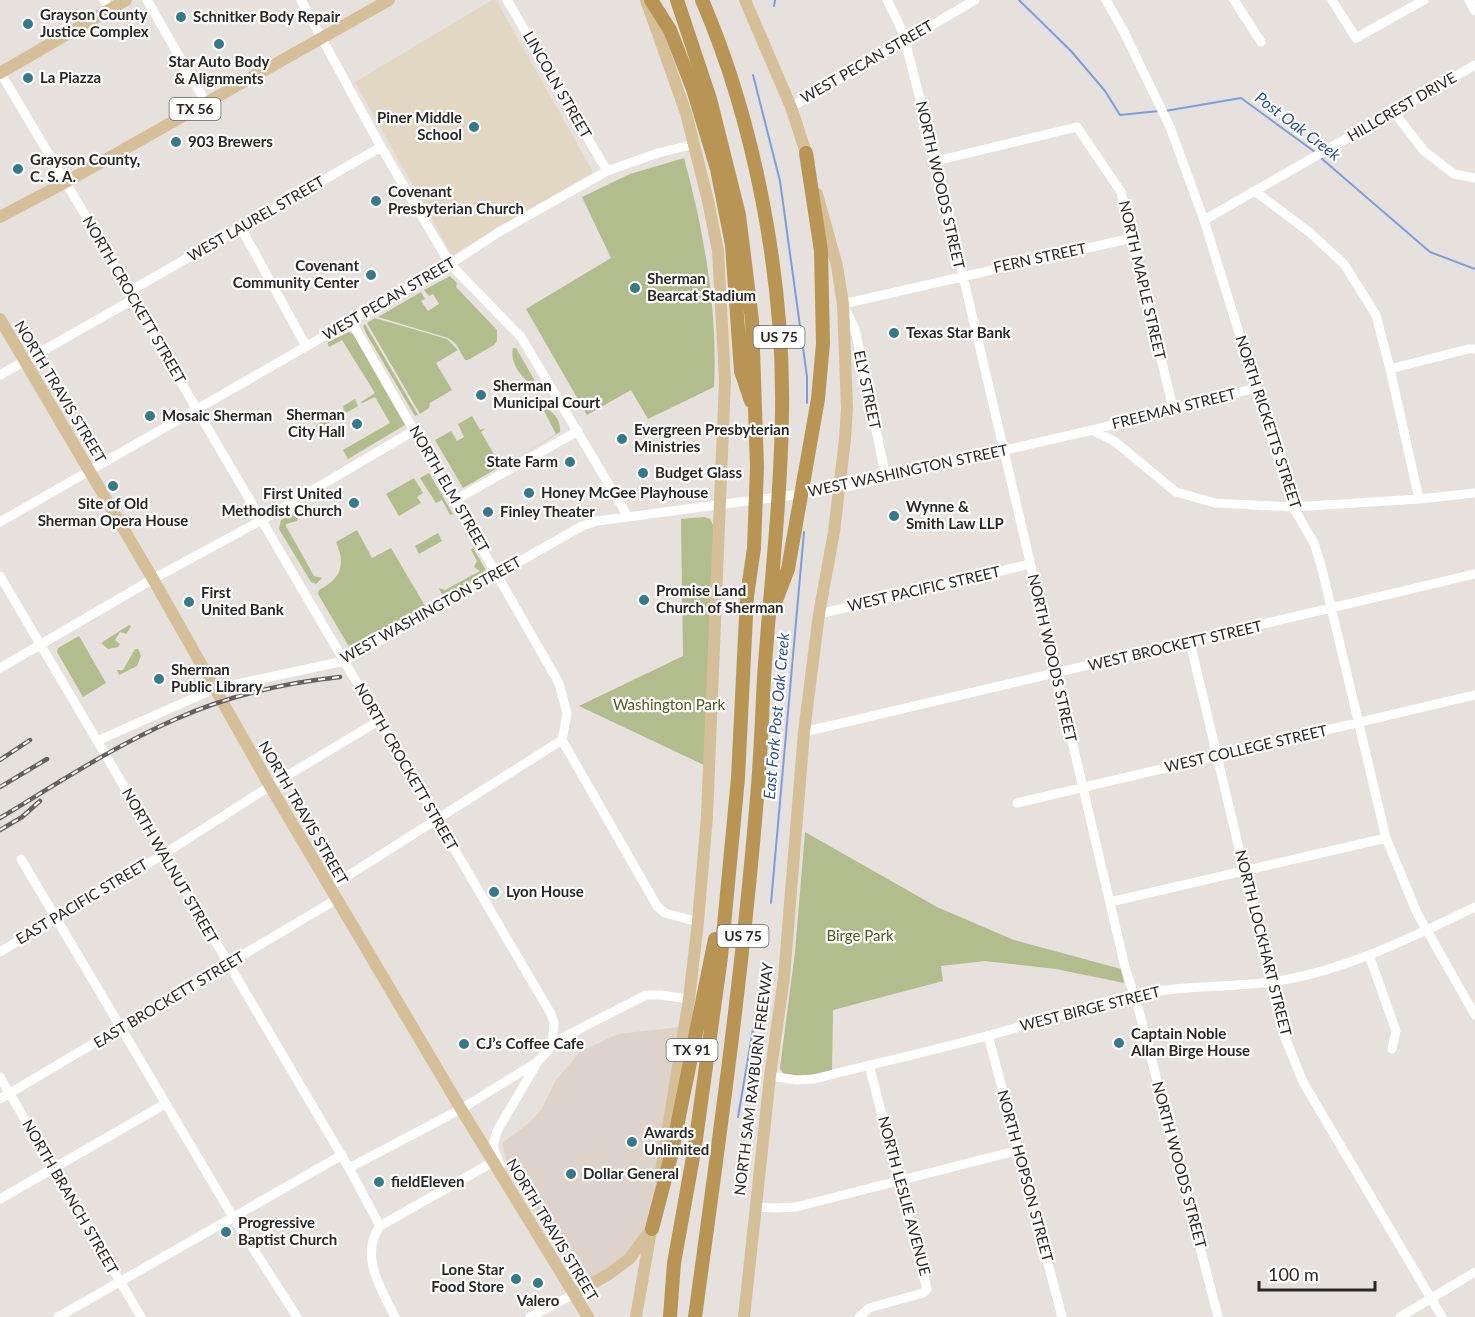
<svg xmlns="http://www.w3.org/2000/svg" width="1475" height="1317" font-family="Lato,sans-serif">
	<rect width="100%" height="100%" fill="#e6e1dd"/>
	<path fill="#ddd3ca" d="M680,1027L651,1221L628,1254L584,1284L580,1283L507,1163L502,1143L529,1123L541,1110L556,1080L580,1052L618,1034Z"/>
	<path fill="#e2d7c3" d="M492,0H496L593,172L452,255L355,82Z"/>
	<path fill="#b3bc8d" d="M684,158C704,231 718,311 714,387L648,419L631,390L587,415L526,309L611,258L582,197L630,174Z
		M450,276L457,283L456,287L497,330V341L494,345L468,360H465L456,344L448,338L378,317L421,292L425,299L421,301L428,311L439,304L433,294L429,296L424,290Z
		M375,318L447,339L458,350L436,363L452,390L430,403L429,408L420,414L367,323Z
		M365,324L418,415L415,416L367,335L363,326Z
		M349,332L353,334L405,425L348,459L343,450L390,423L375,397L362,403L361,402L375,393L342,340L329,347L328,345V342Z
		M513,348H516L535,381L534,385C522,380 509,361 513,348Z
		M355,399L358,406L323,426L319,432L316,425L344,409L343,406Z
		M542,407C554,411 561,420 560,432L517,458L556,434Z
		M472,416L480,430L486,428L481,432L499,463L504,460L506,463L463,488L435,440L451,431L457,441L464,437L458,424Z
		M429,473L453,514L450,515L442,500L436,503L420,478Z
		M414,478L423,493L417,497L421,503L399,516L386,494Z
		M295,512L299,516L297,521L286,524V526L314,576L322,578L316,584L311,582L279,529L281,520Z
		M704,517L710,519L714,527L706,766L579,706L683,656L681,519Z
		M357,530L372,558L391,548L425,606L351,646L348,645L318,594L319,590C341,579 346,565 336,542Z
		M438,533L442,541L419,554L415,546Z
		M473,548L487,572L443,597L439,588L445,590L480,571L474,567L477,561L471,550Z
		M129,625L131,627L126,634L120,632L115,640L120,644L118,647L108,649L101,643Z
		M79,636L106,683L83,697L57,652L58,648Z
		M135,649H138L141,656L137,666L119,675L117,670H123Z
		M805,832L937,907L1014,940L1121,969L1124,983L1056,969L985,961L941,966L943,981L833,1010L832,1071L800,1077L784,1075L780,1068L795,952Z"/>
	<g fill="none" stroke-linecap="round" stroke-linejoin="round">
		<path stroke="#7d9edd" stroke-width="2" d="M1019,0L1071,51L1105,91L1120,115L1159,111
			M774,6L775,0
			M753,75L780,181L803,348L807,377V403
			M1165,111L1241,98L1315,152
			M1321,158L1430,252L1475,269
			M771,903L804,532
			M738,1117L757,1006"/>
		<path stroke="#fff" stroke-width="9" d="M104,0L110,9
			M147,0L206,103
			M301,0L381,147L450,264L521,337L627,515
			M507,0L607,171
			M887,0L899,24L905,41L936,161L1125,967L1139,1011L1218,1317
			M1106,0L1123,30L1170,127L1204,220L1293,507L1314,543L1322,569L1386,838L1417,913L1475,1015
			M1234,0L1261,42
			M1332,0L1356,38L1424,0
			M1469,0L1475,11
			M0,72L97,235L197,410L551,1014L554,1023L552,1043
			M791,107L975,0
			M1394,112L1424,151L1454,174L1475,178
			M936,161L1077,127L1121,192L1173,408
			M1256,192L1309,232L1344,264L1376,315L1390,369L1419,499
			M1204,220L1475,65
			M241,228L306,346
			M130,291L381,147
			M351,321L559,683L567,714L562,740L657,906L665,913L698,922
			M1390,369L1468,349H1475
			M0,375L134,299
			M1092,430L1256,388
			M886,478L855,329L843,304L1132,238
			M455,500L578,431
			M0,522L450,264L499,232L607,171L658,153L695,144
			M0,576L349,1168L380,1226C359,1255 381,1289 395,1317
			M819,614L1030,564
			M1190,642L1282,1030L1303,1082L1442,1317
			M0,668L153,579L262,520L415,430
			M804,732L1475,574
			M97,741L214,689L344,661L582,526L597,521L838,489L1092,430L1114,441L1176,492L1215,503L1293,507L1419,499L1475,493
			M1017,803L1475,695
			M21,859L233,1217L297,1317
			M330,887L562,740
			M1110,902L1386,838
			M0,952L164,854L270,786L380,720
			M1369,955L1396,1031L1392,1049
			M988,1035L1062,1317
			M770,1076L797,1080L814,1079C873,1064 932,1051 990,1035C1039,1022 1087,1006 1135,995C1182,985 1225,988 1271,982C1343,972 1410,938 1475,907
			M0,1077L141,1317
			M0,1099L337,899
			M500,1166L493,1146L497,1131L537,1063
			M349,1168L461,1109L537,1062L548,1051L552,1043L646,995H660L689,999
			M0,1199L165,1104
			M755,1207L778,1208L796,1207L1019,1150
			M380,1226L493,1162
			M58,1317L342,1155
			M530,1317L574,1294
			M859,1317L869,1308L923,1293L927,1289L869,1065
			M1400,1317L1475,1272"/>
		<path stroke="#d4bf98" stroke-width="12" d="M646,0L686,113L708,201L718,251L725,380L707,816L698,922L689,999L660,1178
			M745,0L791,107L809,162
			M0,73L126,0
			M0,217L66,182L389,0
			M0,319L153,579L270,786L461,1109L588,1317
			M574,1294L609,1274L629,1259L651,1230
			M636,1317L653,1219
			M744,1317L770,1076L784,977L804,732L819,614L834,532L845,439L847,408L843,304L837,266L817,194"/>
		<path stroke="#b89554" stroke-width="14" d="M651,0L670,30L693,89L717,169L732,245L741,371L751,401
			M775,603L788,569L818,399L823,343L821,251L806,153
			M652,1229L671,1156L715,939
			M670,1317L674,1263L695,1146L721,957L738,778L747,596L754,548L757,467L752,320L739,215L710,99L677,0
			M695,1317C719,1141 744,963 758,785C761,750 762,714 764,678C770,590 781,501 782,411C784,278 755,123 702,0"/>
		<g stroke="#63605d" stroke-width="4.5">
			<path id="rail" d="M0,760L30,740
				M0,787L47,759
				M0,818C58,783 114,746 176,719C227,696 284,683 340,677
				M0,830L22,817L40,801"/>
		</g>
		<use href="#rail" stroke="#fff" stroke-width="2" stroke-dasharray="7" stroke-linecap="butt"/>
	</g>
	<g fill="#367a89" stroke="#fff" stroke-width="2">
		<circle cx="181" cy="17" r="6"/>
		<circle cx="28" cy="24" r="6"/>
		<circle cx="219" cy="44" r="6"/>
		<circle cx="28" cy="78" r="6"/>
		<circle cx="474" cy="127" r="6"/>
		<circle cx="176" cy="142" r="6"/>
		<circle cx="18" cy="169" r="6"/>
		<circle cx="376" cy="201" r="6"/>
		<circle cx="371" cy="275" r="6"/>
		<circle cx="635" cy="288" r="6"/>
		<circle cx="894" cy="333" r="6"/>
		<circle cx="481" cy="395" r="6"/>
		<circle cx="150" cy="416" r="6"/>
		<circle cx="357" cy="424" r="6"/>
		<circle cx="622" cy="439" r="6"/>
		<circle cx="570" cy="462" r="6"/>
		<circle cx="643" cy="473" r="6"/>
		<circle cx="113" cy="486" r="6"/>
		<circle cx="529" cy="493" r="6"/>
		<circle cx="354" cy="503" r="6"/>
		<circle cx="488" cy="512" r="6"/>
		<circle cx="894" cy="516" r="6"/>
		<circle cx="644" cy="600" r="6"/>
		<circle cx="189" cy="602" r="6"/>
		<circle cx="159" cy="679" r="6"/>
		<circle cx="494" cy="892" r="6"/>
		<circle cx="1119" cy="1043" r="6"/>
		<circle cx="464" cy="1044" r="6"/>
		<circle cx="632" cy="1142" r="6"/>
		<circle cx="571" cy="1174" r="6"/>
		<circle cx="379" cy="1182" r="6"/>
		<circle cx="226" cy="1232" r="6"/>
		<circle cx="516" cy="1279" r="6"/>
		<circle cx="538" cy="1283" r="6"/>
	</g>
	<g text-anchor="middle" stroke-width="4.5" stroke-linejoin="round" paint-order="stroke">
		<g fill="#fff" stroke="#6a6867" stroke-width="1.5">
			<rect x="169.5" y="98" width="51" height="22" rx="4.5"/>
			<rect x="753.5" y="326" width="51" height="22" rx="4.5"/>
			<rect x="717.5" y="925" width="51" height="22" rx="4.5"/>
			<rect x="666.5" y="1039" width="51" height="22" rx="4.5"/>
		</g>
		<g font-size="14" font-weight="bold" fill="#2a2826">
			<text x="195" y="114">TX 56</text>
			<text x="779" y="342">US 75</text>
			<text x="743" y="941">US 75</text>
			<text x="692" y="1055">TX 91</text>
		</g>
		<g font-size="15" font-weight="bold" fill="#2a2826" stroke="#fff" text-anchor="start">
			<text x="40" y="20">Grayson County<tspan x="40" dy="17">Justice Complex</tspan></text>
			<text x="193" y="22">Schnitker Body Repair</text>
			<text x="219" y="67" text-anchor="middle">Star Auto Body<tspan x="219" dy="17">&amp; Alignments</tspan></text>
			<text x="40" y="83">La Piazza</text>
			<text x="462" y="123" text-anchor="end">Piner Middle<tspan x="462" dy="17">School</tspan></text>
			<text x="188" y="147">903 Brewers</text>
			<text x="30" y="165">Grayson County,<tspan x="30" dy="17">C. S. A.</tspan></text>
			<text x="388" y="197">Covenant<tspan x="388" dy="17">Presbyterian Church</tspan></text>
			<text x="359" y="271" text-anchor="end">Covenant<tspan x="359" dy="17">Community Center</tspan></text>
			<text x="647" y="284">Sherman<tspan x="647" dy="17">Bearcat Stadium</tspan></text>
			<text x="906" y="338">Texas Star Bank</text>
			<text x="493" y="391">Sherman<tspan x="493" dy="17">Municipal Court</tspan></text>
			<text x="345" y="420" text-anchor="end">Sherman<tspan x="345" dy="17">City Hall</tspan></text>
			<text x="162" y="421">Mosaic Sherman</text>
			<text x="634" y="435">Evergreen Presbyterian<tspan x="634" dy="17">Ministries</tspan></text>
			<text x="558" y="467" text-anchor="end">State Farm</text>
			<text x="655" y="478">Budget Glass</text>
			<text x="541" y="498">Honey McGee Playhouse</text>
			<text x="342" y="499" text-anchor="end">First United<tspan x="342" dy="17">Methodist Church</tspan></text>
			<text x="113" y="509" text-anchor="middle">Site of Old<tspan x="113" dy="17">Sherman Opera House</tspan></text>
			<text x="906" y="512">Wynne &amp;<tspan x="906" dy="17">Smith Law LLP</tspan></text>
			<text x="500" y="517">Finley Theater</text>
			<text x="656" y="596">Promise Land<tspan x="656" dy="17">Church of Sherman</tspan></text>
			<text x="201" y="598">First<tspan x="201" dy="17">United Bank</tspan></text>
			<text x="171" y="675">Sherman<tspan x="171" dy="17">Public Library</tspan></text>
			<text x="506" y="897">Lyon House</text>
			<text x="1131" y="1039">Captain Noble<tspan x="1131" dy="17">Allan Birge House</tspan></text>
			<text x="476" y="1049">CJ’s Coffee Cafe</text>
			<text x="644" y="1138">Awards<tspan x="644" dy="17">Unlimited</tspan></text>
			<text x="583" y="1179">Dollar General</text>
			<text x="391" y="1187">fieldEleven</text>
			<text x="238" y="1228">Progressive<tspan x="238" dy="17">Baptist Church</tspan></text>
			<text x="504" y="1275" text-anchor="end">Lone Star<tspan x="504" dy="17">Food Store</tspan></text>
			<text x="538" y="1306" text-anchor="middle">Valero</text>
		</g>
		<g font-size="15" fill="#2a2826" stroke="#fff">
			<text transform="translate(867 62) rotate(-30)" y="5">WEST PECAN STREET</text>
			<text transform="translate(557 85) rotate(60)" y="5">LINCOLN STREET</text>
			<text transform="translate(1402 107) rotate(-30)" y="5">HILLCREST DRIVE</text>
			<text transform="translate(940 185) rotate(77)" y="5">NORTH WOODS STREET</text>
			<text transform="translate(256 219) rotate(-30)" y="5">WEST LAUREL STREET</text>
			<text transform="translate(1040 258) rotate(-12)" y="5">FERN STREET</text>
			<text transform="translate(1142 280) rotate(77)" y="5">NORTH MAPLE STREET</text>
			<text transform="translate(389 299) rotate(-30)" y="5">WEST PECAN STREET</text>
			<text transform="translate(134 300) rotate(60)" y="5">NORTH CROCKETT STREET</text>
			<text transform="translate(867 390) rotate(78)" y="5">ELY STREET</text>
			<text transform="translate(60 392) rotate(59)" y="5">NORTH TRAVIS STREET</text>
			<text transform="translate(1174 409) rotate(-14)" y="5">FREEMAN STREET</text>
			<text transform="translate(1268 422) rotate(72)" y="5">NORTH RICKETTS STREET</text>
			<text transform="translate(908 471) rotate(-12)" y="5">WEST WASHINGTON STREET</text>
			<text transform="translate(449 489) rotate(60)" y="5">NORTH ELM STREET</text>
			<text transform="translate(924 589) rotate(-13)" y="5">WEST PACIFIC STREET</text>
			<text transform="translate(431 610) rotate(-29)" y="5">WEST WASHINGTON STREET</text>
			<text transform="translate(1175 646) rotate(-13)" y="5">WEST BROCKETT STREET</text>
			<text transform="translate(1052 658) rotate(77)" y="5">NORTH WOODS STREET</text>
			<text transform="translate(1246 749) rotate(-13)" y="5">WEST COLLEGE STREET</text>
			<text transform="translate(406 767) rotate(60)" y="5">NORTH CROCKETT STREET</text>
			<text transform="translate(303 813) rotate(60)" y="5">NORTH TRAVIS STREET</text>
			<text transform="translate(170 866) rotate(60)" y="5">NORTH WALNUT STREET</text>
			<text transform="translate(82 902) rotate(-31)" y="5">EAST PACIFIC STREET</text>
			<text transform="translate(1263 943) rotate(76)" y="5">NORTH LOCKHART STREET</text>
			<text transform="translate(169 1000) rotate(-31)" y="5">EAST BROCKETT STREET</text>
			<text transform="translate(1090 1009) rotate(-14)" y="5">WEST BIRGE STREET</text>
			<text transform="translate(754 1079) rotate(-83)" y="5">NORTH SAM RAYBURN FREEWAY</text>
			<text transform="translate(1179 1165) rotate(75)" y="5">NORTH WOODS STREET</text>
			<text transform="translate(1025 1176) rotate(75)" y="5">NORTH HOPSON STREET</text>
			<text transform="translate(904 1196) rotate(75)" y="5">NORTH LESLIE AVENUE</text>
			<text transform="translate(70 1197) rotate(60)" y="5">NORTH BRANCH STREET</text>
			<text transform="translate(552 1230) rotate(59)" y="5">NORTH TRAVIS STREET</text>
		</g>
		<g font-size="15" fill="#4f5720" stroke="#fff">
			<text x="669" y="710">Washington Park</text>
			<text x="860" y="941">Birge Park</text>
		</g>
		<g font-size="16" font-style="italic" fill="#2c509c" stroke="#fff">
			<text transform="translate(1298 126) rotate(37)" y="6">Post Oak Creek</text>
			<text transform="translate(776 716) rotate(-85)" y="6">East Fork Post Oak Creek</text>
		</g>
	</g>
	<path d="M1259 1281v9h116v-9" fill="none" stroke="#2a2826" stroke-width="3"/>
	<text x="1268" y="1281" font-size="18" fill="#2a2826" stroke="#ffffff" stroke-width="4.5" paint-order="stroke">100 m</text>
</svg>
